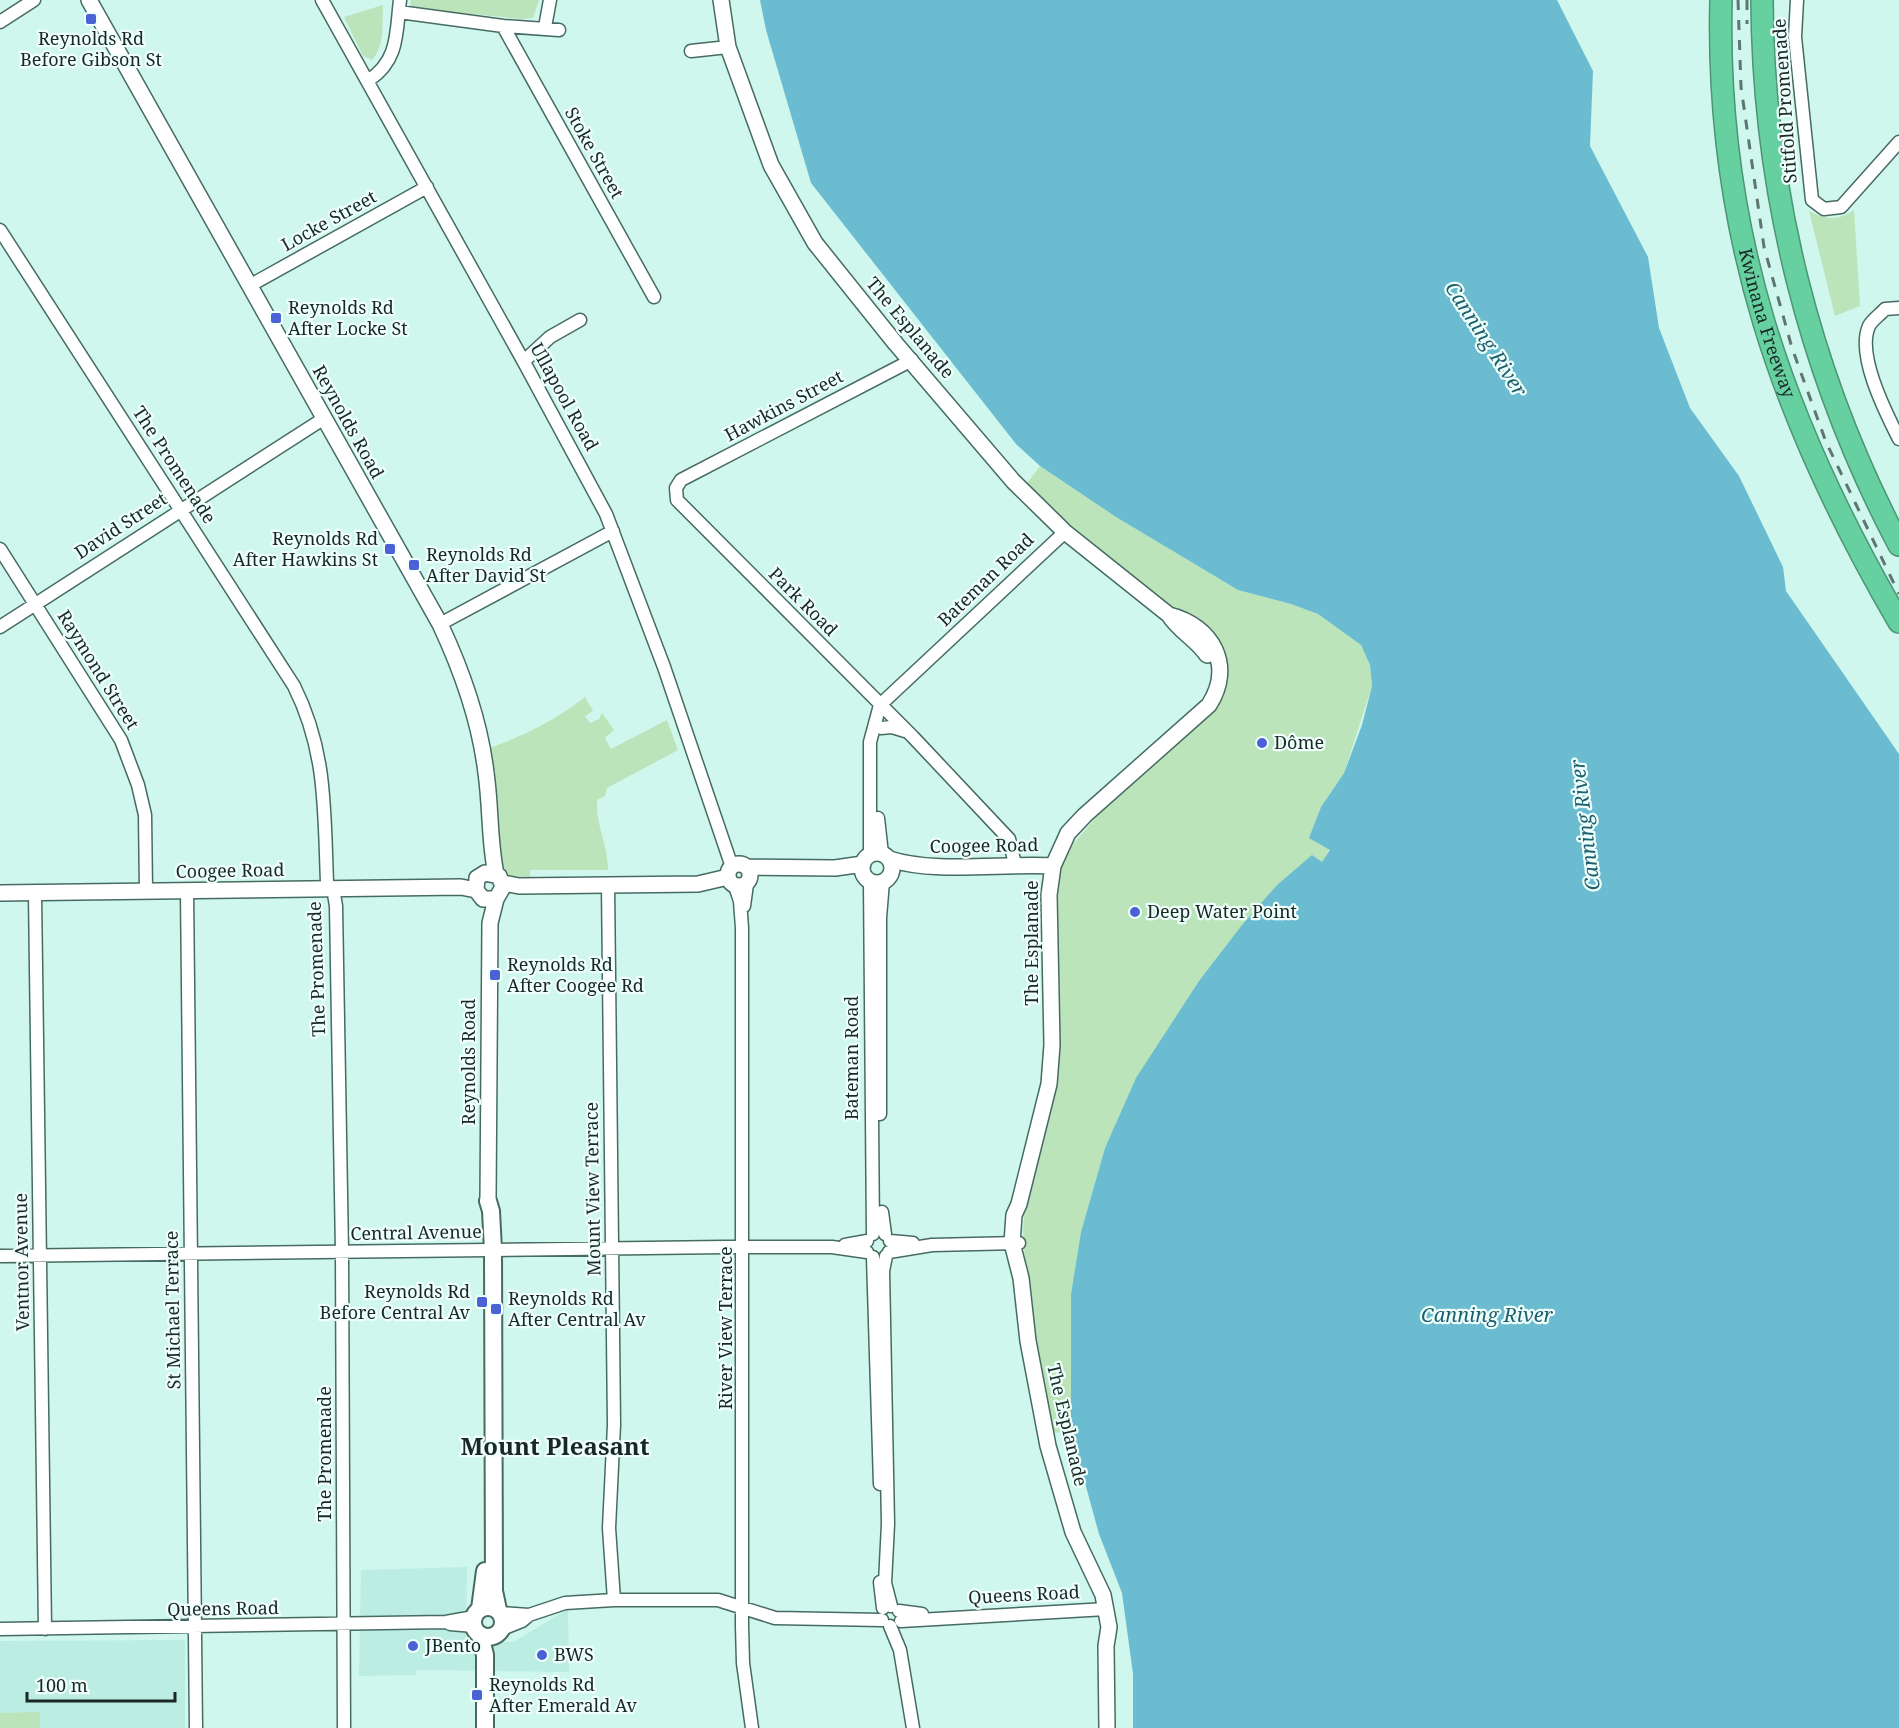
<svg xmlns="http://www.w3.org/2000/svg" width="1899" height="1728" font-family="'Noto Serif',serif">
	<rect width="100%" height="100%" fill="#cff7ee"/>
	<path fill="#bcede2" d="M467,1567L466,1638L471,1642H513L568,1609L569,1672L416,1670V1675L359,1676L361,1570Z
		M185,1640V1728H0V1641Z"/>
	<path fill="#bce4ba" d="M411,0H539L533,18L522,19L410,8Z
		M383,5C382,24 385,46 372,60L363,56L344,17Z
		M1854,210L1860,306L1835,316L1809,211C1827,220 1837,221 1854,210Z
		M1040,466L1116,517L1238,590L1291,604L1318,614L1361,645L1370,665L1372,686L1344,773L1321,807L1311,838L1330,849L1322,863L1277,885L1199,981L1105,1148L1081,1232L1071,1294V1432L1049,1433L1027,1298L1023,1229L1027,1183L1045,1119L1056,912L1061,869L1073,844L1105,807L1205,716L1219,666L1203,636L1025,486Z
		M585,697L593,711L585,716L590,723L599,719L602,713L614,730L605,738L611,749L667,720L678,750L607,788L605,796L597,800C596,827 608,843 608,870H530L531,886L503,883L483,750C518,739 556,720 585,697Z
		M40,1712V1728H0V1713Z"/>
	<path fill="#6bbcd1" d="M760,0H1557L1593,71L1590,146L1648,257L1659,328L1690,408L1739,476L1783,567L1786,591L1899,754V1728H1133V1674L1122,1593L1099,1534L1071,1432V1294L1081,1232L1105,1148L1136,1078L1199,981L1242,925L1277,885L1312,855L1322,862L1330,850L1309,838L1321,807L1344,773L1362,725L1372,686L1370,665L1361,645L1318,614L1291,604L1238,590L1223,581L1116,517L1040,466L1016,444L811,183L766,30Z"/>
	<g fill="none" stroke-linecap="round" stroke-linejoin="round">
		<g stroke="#466b63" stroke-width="15">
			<path id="minor" d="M322,0L525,364L606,514L664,667L732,867
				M1797,0L1795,37L1812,200L1824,209L1841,207L1899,142
				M399,12L503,26L559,30
				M0,22L34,0
				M503,26L654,297
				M545,27L550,0
				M691,51L728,47
				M369,80C399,60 396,33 400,0
				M0,230L294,686C327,752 324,811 327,882L334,894L336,906L342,1251L344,1728
				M249,286L427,187
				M1899,308L1885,309C1881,314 1872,320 1869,326C1856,355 1886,413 1899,439
				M912,360L681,480L676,488L677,500L913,737L1009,839L1015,864
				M524,361L550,337L580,320
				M0,549L121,740L138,785L145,815L146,891
				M440,624L613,531
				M0,627L323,419
				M881,728L892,727L905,731
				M878,818L882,854
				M870,855V742L880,705L1065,532
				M870,881L873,1234
				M608,885L614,1425L609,1528L614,1600
				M735,886L740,901L742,928V1626L743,1663L752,1728
				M187,891L196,1728
				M35,894L45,1629
				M744,906L747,884
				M880,1114V918L883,881
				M882,1212L885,1234
				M890,1241L913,1243
				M845,1245L867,1241
				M889,1252L932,1245L1019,1243
				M0,1256L725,1247H832L867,1252
				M886,1256L883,1271L888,1524L885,1583L891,1606
				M873,1257L880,1484
				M880,1582L883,1608
				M899,1611L922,1614
				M501,1613L529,1615
				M901,1621L1106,1609
				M450,1624L474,1626
				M890,1626L900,1650L913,1728
				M0,1629L446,1622L474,1617
				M502,1629L522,1621L529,1615L565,1603L614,1600H718L775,1618L882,1620"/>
		</g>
		<g stroke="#466b63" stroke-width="18">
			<path id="tertiary" d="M89,0L440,624C462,671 480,721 486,773C491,807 489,841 496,874
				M721,0L728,47L771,165L815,243L896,344L1013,481L1065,532L1169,615C1179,631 1196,639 1207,655
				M862 868a15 15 0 1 1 30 0a15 15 0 1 1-30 0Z
				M889,859C936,874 1002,863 1053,866
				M728 875a11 11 0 1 1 22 0a11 11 0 1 1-22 0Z
				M748,867L835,868L863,864
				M503,883L519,886L698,884L728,877
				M0,893L461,887L476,890
				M488,1201L490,923L496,899L503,887L499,876L485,873L477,878L476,890L483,899H496
				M1107,1728L1106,1646L1109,1627L1103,1595L1073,1532L1048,1446L1028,1341L1021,1278L1012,1243L1014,1215L1019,1204L1049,1084L1052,1045L1049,895L1053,866L1068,833L1085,815L1209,705C1234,666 1213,626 1169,615"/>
		</g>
		<g stroke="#466b63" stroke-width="20">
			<path id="secondary" d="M488,1201L491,1211L493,1250L494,1591L498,1610
				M473 1622a15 15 0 1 1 30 0a15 15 0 1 1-30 0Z
				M480,1609L485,1571
				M480,1635L485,1655V1728"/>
		</g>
		<g stroke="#4c9575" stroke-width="24">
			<g id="motorway">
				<path id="s1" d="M1721,0C1715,232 1783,423 1899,622"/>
				<path d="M1762,0C1763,190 1810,377 1899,545"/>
			</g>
		</g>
		<use href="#minor" stroke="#fff" stroke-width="12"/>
		<use href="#tertiary" stroke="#fff" stroke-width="15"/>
		<use href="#secondary" stroke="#fff" stroke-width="16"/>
		<use href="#motorway" stroke="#67d0a0" stroke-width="21"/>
		<path stroke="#5e7671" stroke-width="3" stroke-dasharray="10 10" stroke-linecap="butt" d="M1738,0L1741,87L1764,247L1792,348L1826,442L1899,594
			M1747,0V24"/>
	</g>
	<g fill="#4b61d6" stroke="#effffb" stroke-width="2">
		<rect x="85" y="13" width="12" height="12" rx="3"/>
		<rect x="270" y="312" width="12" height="12" rx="3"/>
		<rect x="384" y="543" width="12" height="12" rx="3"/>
		<rect x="408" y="559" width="12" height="12" rx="3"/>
		<circle cx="1262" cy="743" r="6"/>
		<circle cx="1135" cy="912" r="6"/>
		<rect x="489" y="969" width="12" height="12" rx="3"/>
		<rect x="476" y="1296" width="12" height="12" rx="3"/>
		<rect x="490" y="1303" width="12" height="12" rx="3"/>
		<circle cx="413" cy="1646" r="6"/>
		<circle cx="542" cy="1655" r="6"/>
		<rect x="471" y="1689" width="12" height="12" rx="3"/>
	</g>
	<g text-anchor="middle" stroke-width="4.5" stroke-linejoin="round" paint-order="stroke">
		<g font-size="18" fill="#192825" stroke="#effffb" text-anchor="start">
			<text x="91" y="45" text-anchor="middle">Reynolds Rd<tspan x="91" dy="21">Before Gibson St</tspan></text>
			<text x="288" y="314">Reynolds Rd<tspan x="288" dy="21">After Locke St</tspan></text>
			<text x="378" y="545" text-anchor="end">Reynolds Rd<tspan x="378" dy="21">After Hawkins St</tspan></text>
			<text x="426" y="561">Reynolds Rd<tspan x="426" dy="21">After David St</tspan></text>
			<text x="1274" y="749">Dôme</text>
			<text x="1147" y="918">Deep Water Point</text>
			<text x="507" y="971">Reynolds Rd<tspan x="507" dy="21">After Coogee Rd</tspan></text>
			<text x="470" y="1298" text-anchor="end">Reynolds Rd<tspan x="470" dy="21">Before Central Av</tspan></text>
			<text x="508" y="1305">Reynolds Rd<tspan x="508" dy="21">After Central Av</tspan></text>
			<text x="425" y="1652">JBento</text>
			<text x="554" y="1661">BWS</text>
			<text x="489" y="1691">Reynolds Rd<tspan x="489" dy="21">After Emerald Av</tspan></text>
		</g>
		<g font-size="18" fill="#192825" stroke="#effffb">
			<text transform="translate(1785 101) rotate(-94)" y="6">Stitfold Promenade</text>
			<text transform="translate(594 153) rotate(61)" y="6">Stoke Street</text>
			<text transform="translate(329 221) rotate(-29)" y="6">Locke Street</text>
			<text dy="6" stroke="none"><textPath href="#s1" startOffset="328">Kwinana Freeway</textPath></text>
			<text transform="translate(910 328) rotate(50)" y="6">The Esplanade</text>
			<text transform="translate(564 397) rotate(61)" y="6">Ullapool Road</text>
			<text transform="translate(784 406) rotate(-28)" y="6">Hawkins Street</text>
			<text transform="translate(348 422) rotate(61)" y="6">Reynolds Road</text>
			<text transform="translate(174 465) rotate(57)" y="6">The Promenade</text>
			<text transform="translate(121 526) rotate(-33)" y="6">David Street</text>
			<text transform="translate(986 580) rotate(-44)" y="6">Bateman Road</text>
			<text transform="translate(803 602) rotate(45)" y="6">Park Road</text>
			<text transform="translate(98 670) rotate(58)" y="6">Raymond Street</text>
			<text transform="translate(984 846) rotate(-1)" y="6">Coogee Road</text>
			<text transform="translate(230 871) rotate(-1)" y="6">Coogee Road</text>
			<text transform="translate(1032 943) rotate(-90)" y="6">The Esplanade</text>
			<text transform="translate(317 969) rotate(-92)" y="6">The Promenade</text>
			<text transform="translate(852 1058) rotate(-90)" y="6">Bateman Road</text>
			<text transform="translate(469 1062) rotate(-90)" y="6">Reynolds Road</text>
			<text transform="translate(593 1189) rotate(-91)" y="6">Mount View Terrace</text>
			<text transform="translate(416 1233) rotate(-1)" y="6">Central Avenue</text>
			<text transform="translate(22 1262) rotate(-91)" y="6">Ventnor Avenue</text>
			<text transform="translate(173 1310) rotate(-91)" y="6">St Michael Terrace</text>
			<text transform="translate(726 1328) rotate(-90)" y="6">River View Terrace</text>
			<text transform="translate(1067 1425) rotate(77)" y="6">The Esplanade</text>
			<text transform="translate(325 1454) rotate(-90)" y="6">The Promenade</text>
			<text transform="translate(1024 1595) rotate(-3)" y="6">Queens Road</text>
			<text transform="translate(223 1609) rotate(-1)" y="6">Queens Road</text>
		</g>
		<g font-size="20" font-style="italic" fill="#1d5f6f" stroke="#effffb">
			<text transform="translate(1486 339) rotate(57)" y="7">Canning River</text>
			<text transform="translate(1585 825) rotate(-97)" y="7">Canning River</text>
			<text x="1487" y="1322">Canning River</text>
		</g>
		<g font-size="24" font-weight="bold" fill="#192825" stroke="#effffb">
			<text x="555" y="1455">Mount Pleasant</text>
		</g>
	</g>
	<path d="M27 1692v9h148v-9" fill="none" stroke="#192825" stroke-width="3"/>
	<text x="36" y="1692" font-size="18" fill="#192825" stroke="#effffb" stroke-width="4.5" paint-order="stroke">100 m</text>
</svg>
